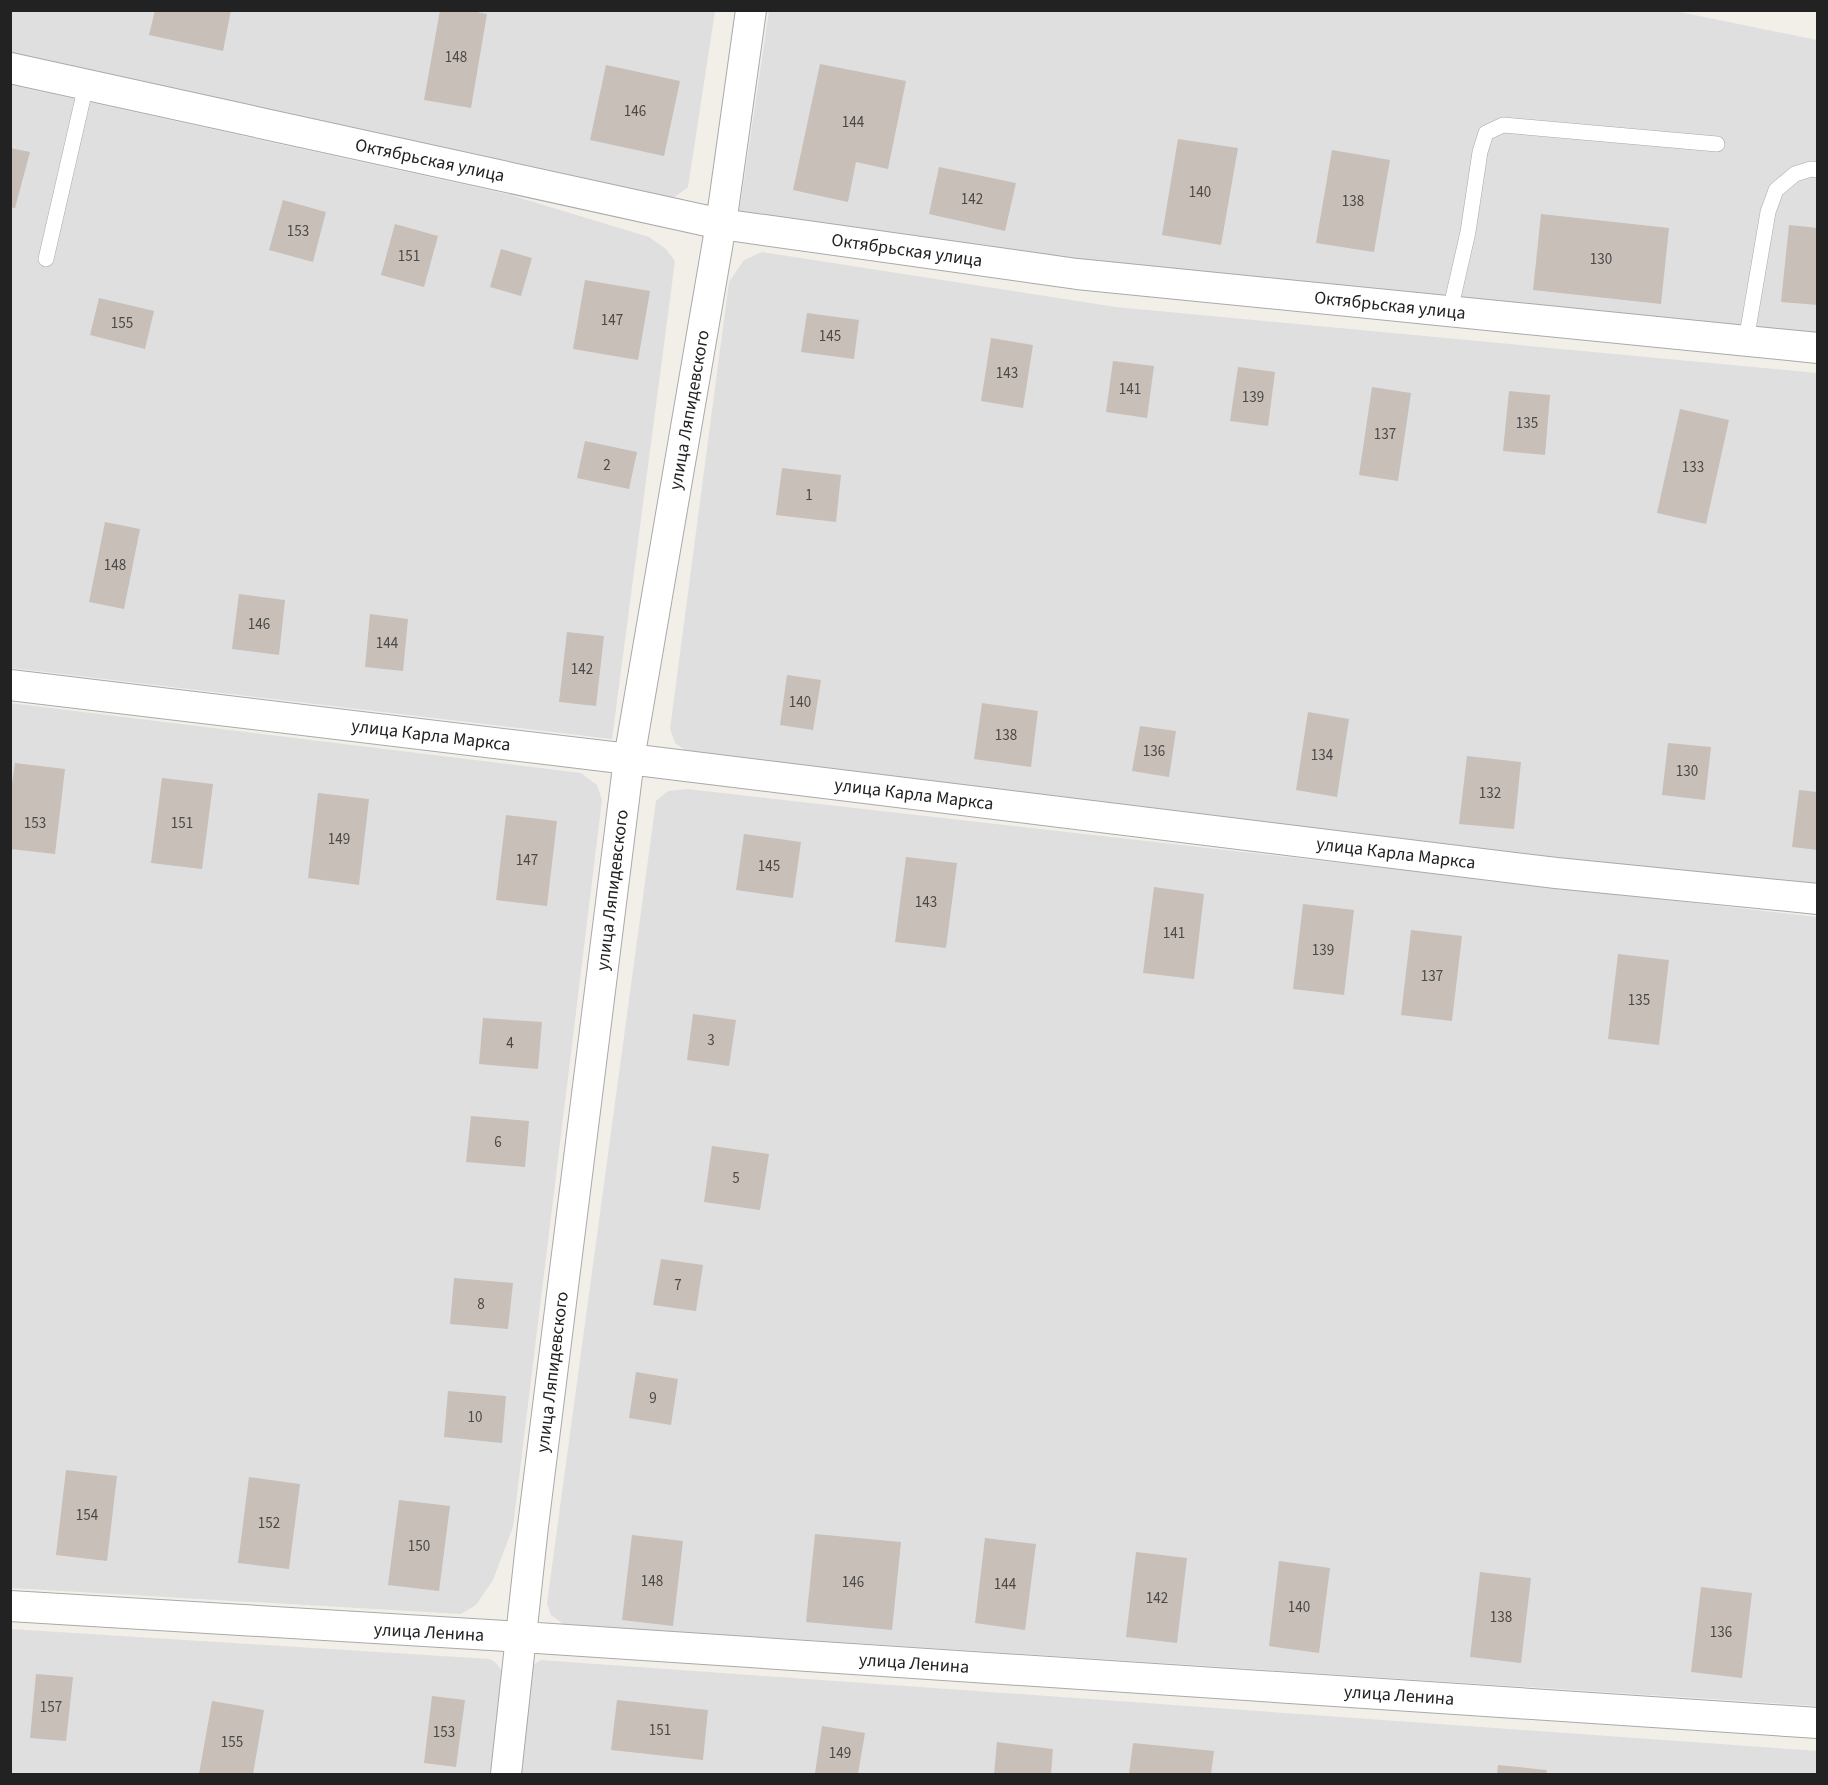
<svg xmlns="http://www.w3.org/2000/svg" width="1828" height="1785" font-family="'Source Sans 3',sans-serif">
	<rect width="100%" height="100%" fill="#f2efe9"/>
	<path fill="#e0dfdf" d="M1670,10L1817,40V336L1084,261L739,213L769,11Z
		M11,11H715L688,187L675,197L660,198L11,52Z
		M11,85L507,194L649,237L666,249L675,261L612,739L11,668Z
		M762,252L1116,307L1817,373V886L1553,860L688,752L675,743L670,729L729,282L744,260Z
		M10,703L581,773L597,785L602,800L513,1527L493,1580L476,1605L461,1614L11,1588Z
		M687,789L1817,917V1706L563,1624L551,1615L547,1603L656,801L668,791Z
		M10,1629L490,1659L496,1663L501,1670L502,1678L490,1774H11Z
		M541,1660L1818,1751L1817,1774H514L529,1667Z"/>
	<path fill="#c7bfb8" d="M155,10H231L223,51L149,35Z
		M440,10H467L487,14L471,108L424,100Z
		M820,64L906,81L888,169L856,162L848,202L793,190Z
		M606,65L680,81L664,156L590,140Z
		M1178,139L1238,148L1221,245L1162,235Z
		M10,148L30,152L15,208L10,207Z
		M1332,150L1390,160L1374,252L1316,243Z
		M939,167L1016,183L1005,231L929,214Z
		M283,200L326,212L313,262L269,250Z
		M1541,214L1669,228L1661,304L1533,290Z
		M395,224L438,236L424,287L381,275Z
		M1789,225L1818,228V305L1781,302Z
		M501,249L532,258L521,296L490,287Z
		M585,280L650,291L638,360L573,349Z
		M99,298L154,311L145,349L90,335Z
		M807,313L859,320L854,359L801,352Z
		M991,338L1033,345L1023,408L981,401Z
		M1113,361L1154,366L1147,418L1106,412Z
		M1238,367L1275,372L1268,426L1230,421Z
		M1372,387L1411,393L1398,481L1359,475Z
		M1509,391L1550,395L1545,455L1503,451Z
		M1680,409L1729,420L1706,524L1657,513Z
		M585,441L637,452L629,489L577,478Z
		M782,468L841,475L836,522L776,515Z
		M105,522L140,529L124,609L89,602Z
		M239,594L285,600L279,655L232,649Z
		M370,614L408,619L403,671L365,667Z
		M567,632L604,636L596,706L559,702Z
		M787,675L821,680L813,730L780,725Z
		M982,703L1038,711L1031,767L974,759Z
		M1308,712L1349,719L1337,797L1296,790Z
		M1140,726L1176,731L1169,777L1132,771Z
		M1668,743L1711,747L1705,800L1662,795Z
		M1467,756L1521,762L1514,829L1459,824Z
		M15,763L65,769L55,854L10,849V797Z
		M162,778L213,784L202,869L151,863Z
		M1799,790L1818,792V850L1792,847Z
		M318,793L369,799L359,885L308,878Z
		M506,815L557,821L547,906L496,900Z
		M744,834L801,842L793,898L736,890Z
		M906,857L957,863L946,948L895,942Z
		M1154,887L1204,894L1194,979L1143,973Z
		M1303,904L1354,910L1344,995L1293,989Z
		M1411,930L1462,936L1452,1021L1401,1015Z
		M1618,954L1669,960L1659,1045L1608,1039Z
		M693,1014L736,1020L729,1066L687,1060Z
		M483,1018L542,1022L538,1069L479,1064Z
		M471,1116L529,1121L525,1167L466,1162Z
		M712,1146L769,1154L760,1210L704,1202Z
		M661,1259L703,1265L696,1311L653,1305Z
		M454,1278L513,1283L508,1329L450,1324Z
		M636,1372L678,1379L671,1425L629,1418Z
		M448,1391L506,1396L502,1443L444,1437Z
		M66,1470L117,1476L107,1561L56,1555Z
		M249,1477L300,1484L289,1569L238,1563Z
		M399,1500L450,1506L439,1591L388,1585Z
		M815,1534L901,1542L892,1630L806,1622Z
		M632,1535L683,1541L673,1626L622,1620Z
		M985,1538L1036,1544L1025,1630L975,1623Z
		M1136,1552L1187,1558L1177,1643L1126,1637Z
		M1279,1561L1330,1568L1319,1653L1269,1646Z
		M1480,1572L1531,1578L1521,1663L1470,1657Z
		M1701,1587L1752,1593L1742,1678L1691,1672Z
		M36,1674L73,1677L66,1741L30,1738Z
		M432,1696L465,1700L456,1767L424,1763Z
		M617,1700L708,1710L703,1760L611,1750Z
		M212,1701L264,1710L253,1774H199Z
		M822,1726L865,1733L858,1774L815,1773Z
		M997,1742L1053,1749L1051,1774H994Z
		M1133,1743L1214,1751L1211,1774H1129Z
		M1498,1765L1547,1770L1546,1774H1497Z"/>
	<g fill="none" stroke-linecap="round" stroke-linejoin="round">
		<g stroke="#a9a9a9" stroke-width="16">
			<path id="service" d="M46,259L86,85
				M1450,311L1468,232L1480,152L1486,133L1503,125L1717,144
				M1746,341L1768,212L1776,190L1795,174L1811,169L1818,170"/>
		</g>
		<g stroke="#a9a9a9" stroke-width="32">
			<path id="minor" d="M10,68L721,224L1077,274L1818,348
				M10,685L629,759L1556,873L1818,899
				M10,1606L522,1637L1818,1723
				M506,1774L533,1526L629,759L721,224L751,10"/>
		</g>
		<use href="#service" stroke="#fff" stroke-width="15"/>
		<use href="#minor" stroke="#fff" stroke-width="30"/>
	</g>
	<g text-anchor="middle" stroke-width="5" stroke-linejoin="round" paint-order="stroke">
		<g font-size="15" fill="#4b4948">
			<text x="456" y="62">148</text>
			<text x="635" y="116">146</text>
			<text x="853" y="127">144</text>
			<text x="1200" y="197">140</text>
			<text x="972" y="204">142</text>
			<text x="1353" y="206">138</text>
			<text x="298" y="236">153</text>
			<text x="409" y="261">151</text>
			<text x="1601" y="264">130</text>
			<text x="612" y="325">147</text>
			<text x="122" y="328">155</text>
			<text x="830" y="341">145</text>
			<text x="1007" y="378">143</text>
			<text x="1130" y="394">141</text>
			<text x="1253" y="402">139</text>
			<text x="1527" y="428">135</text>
			<text x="1385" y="439">137</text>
			<text x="607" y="470">2</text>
			<text x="1693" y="472">133</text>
			<text x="809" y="500">1</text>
			<text x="115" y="570">148</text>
			<text x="259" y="629">146</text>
			<text x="387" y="648">144</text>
			<text x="582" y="674">142</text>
			<text x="800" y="707">140</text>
			<text x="1006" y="740">138</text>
			<text x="1154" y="756">136</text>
			<text x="1322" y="760">134</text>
			<text x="1687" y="776">130</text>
			<text x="1490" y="798">132</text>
			<text x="35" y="828">153</text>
			<text x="182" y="828">151</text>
			<text x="339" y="844">149</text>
			<text x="527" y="865">147</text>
			<text x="769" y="871">145</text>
			<text x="926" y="907">143</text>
			<text x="1174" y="938">141</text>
			<text x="1323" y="955">139</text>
			<text x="1432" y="981">137</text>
			<text x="1639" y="1005">135</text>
			<text x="711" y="1045">3</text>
			<text x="510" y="1048">4</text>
			<text x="498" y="1147">6</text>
			<text x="736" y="1183">5</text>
			<text x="678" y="1290">7</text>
			<text x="481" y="1309">8</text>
			<text x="653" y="1403">9</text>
			<text x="475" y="1422">10</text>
			<text x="87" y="1520">154</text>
			<text x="269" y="1528">152</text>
			<text x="419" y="1551">150</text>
			<text x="652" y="1586">148</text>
			<text x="853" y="1587">146</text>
			<text x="1005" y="1589">144</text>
			<text x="1157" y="1603">142</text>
			<text x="1299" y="1612">140</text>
			<text x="1501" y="1622">138</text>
			<text x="1721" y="1637">136</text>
			<text x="51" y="1712">157</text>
			<text x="660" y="1735">151</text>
			<text x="444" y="1737">153</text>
			<text x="232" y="1747">155</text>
			<text x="840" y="1758">149</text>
		</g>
		<g font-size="18" fill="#222" stroke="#fff">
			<text transform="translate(430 160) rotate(12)" y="6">Октябрьская улица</text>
			<text transform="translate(907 250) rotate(8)" y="6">Октябрьская улица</text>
			<text transform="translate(1390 305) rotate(6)" y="6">Октябрьская улица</text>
			<text transform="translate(689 410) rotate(-80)" y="6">улица Ляпидевского</text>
			<text transform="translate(431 735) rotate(7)" y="6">улица Карла Маркса</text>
			<text transform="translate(914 794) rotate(7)" y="6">улица Карла Маркса</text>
			<text transform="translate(1396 853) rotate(7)" y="6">улица Карла Маркса</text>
			<text transform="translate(612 890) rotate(-83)" y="6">улица Ляпидевского</text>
			<text transform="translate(552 1372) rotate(-83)" y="6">улица Ляпидевского</text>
			<text transform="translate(429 1632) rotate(3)" y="6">улица Ленина</text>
			<text transform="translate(914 1663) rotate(4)" y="6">улица Ленина</text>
			<text transform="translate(1399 1695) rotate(4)" y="6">улица Ленина</text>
		</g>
	</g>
	<rect width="1828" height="1785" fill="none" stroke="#222222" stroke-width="24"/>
</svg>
